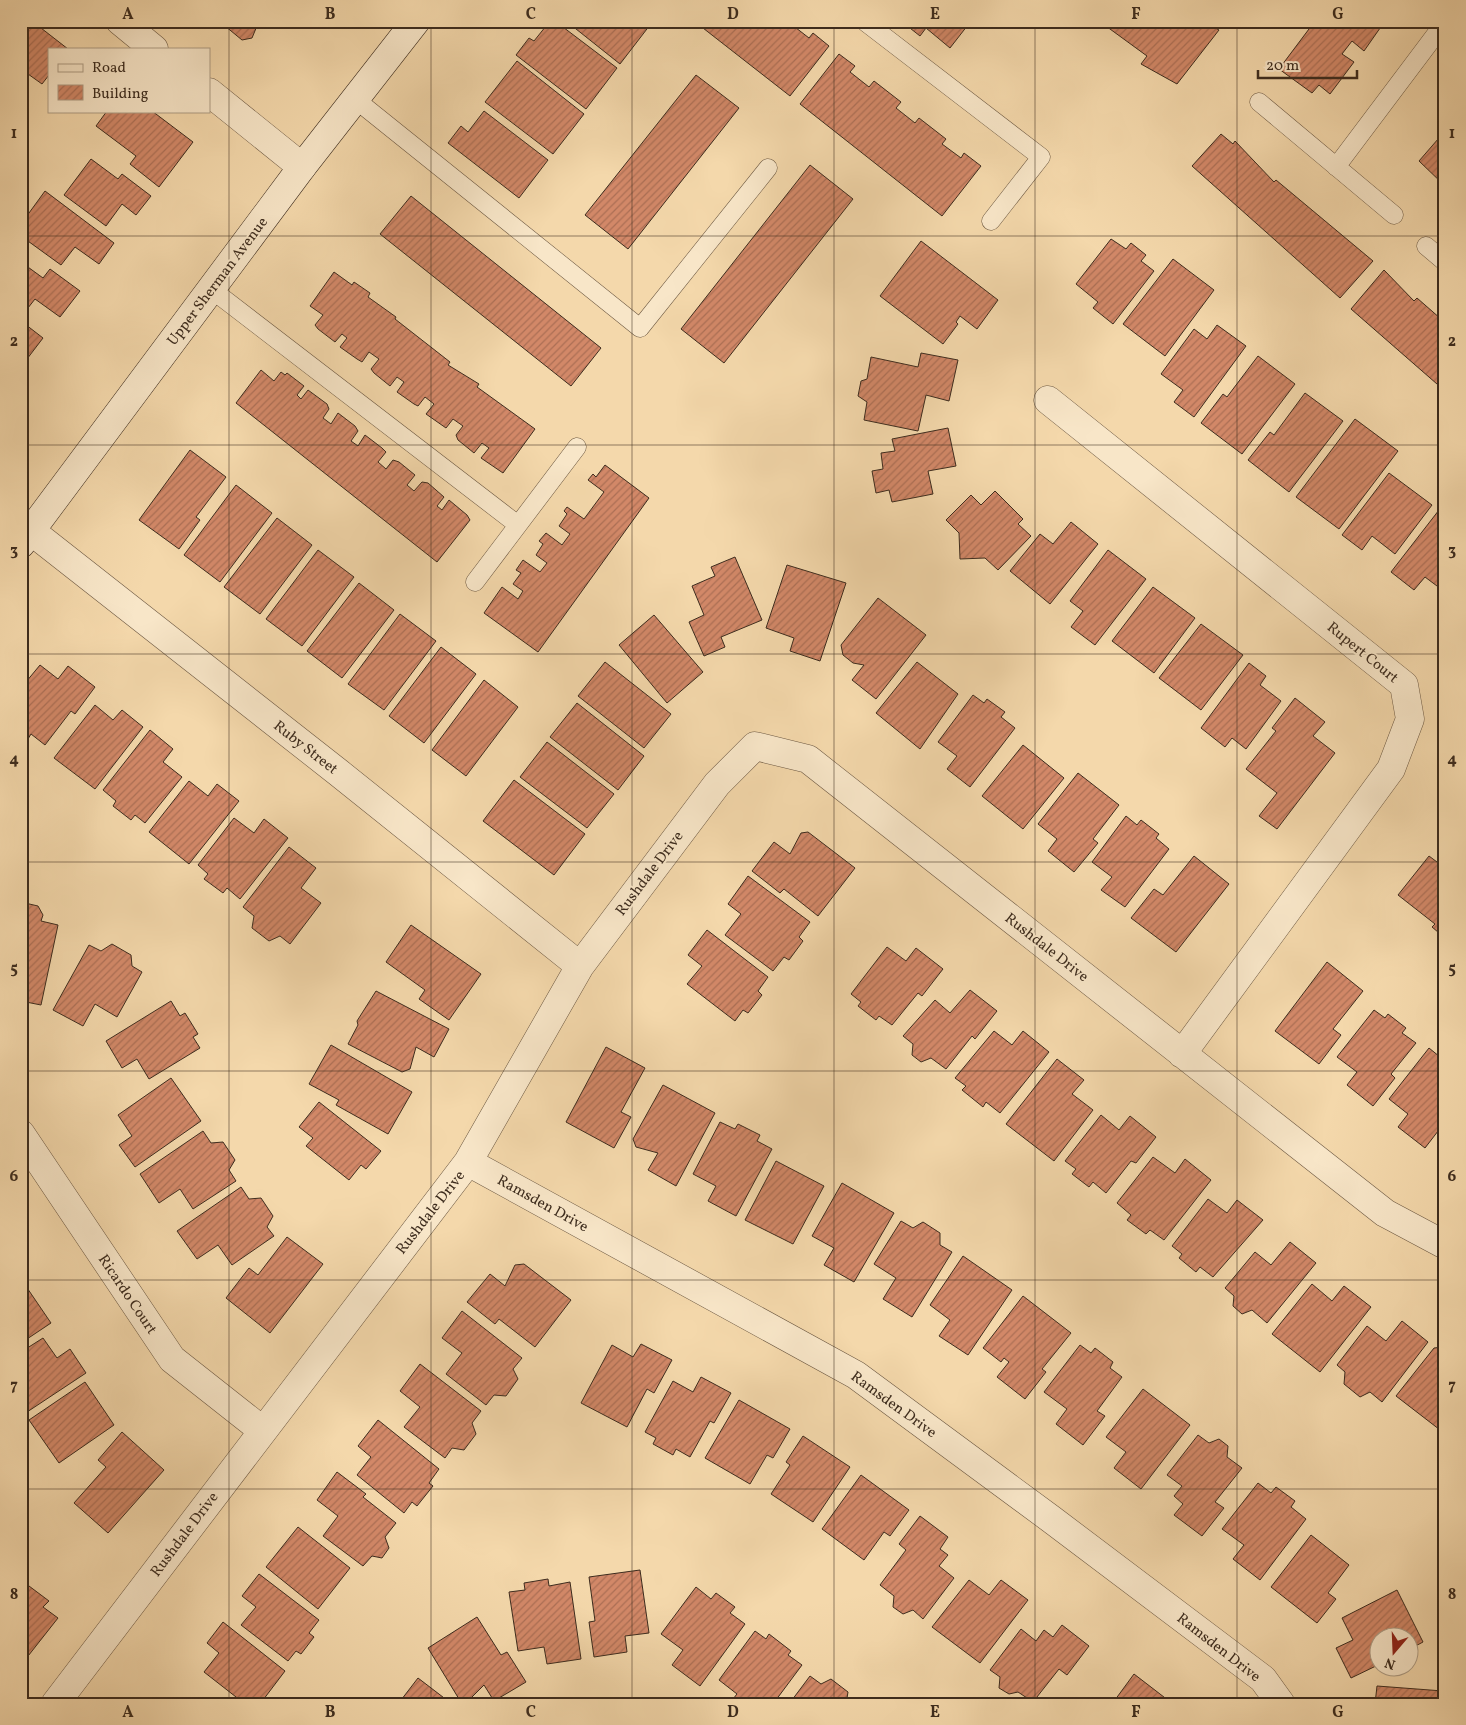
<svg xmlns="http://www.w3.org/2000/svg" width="1466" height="1725" font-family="Vollkorn,serif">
	<defs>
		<pattern id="building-hatch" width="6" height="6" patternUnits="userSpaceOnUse" patternTransform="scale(1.25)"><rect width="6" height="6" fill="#d28868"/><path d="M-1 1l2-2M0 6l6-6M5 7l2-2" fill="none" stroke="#ac6f55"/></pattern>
	</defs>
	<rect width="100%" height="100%" fill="#f4d8ab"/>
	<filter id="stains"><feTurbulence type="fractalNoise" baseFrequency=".004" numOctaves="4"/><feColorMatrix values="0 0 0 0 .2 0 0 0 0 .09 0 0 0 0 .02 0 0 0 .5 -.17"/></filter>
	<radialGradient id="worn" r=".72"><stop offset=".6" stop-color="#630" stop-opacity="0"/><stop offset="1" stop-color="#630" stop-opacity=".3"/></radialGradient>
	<path fill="url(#building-hatch)" stroke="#3d2c1e" d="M21,21H32L68,49H49V75L42,84L21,69Z
		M219,21H259L252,38L242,40Z
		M267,21H281L276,28Z
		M550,21H555L617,68L586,109L516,55L529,38L534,41Z
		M566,21H644L650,25L620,64Z
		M694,21H793L791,24L809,38L813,33L829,46L790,96Z
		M901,21H971L950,48L926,28L920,36Z
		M1099,21H1210L1208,24L1219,30L1177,84L1141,64L1147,56Z
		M1315,21H1385L1364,51L1352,41L1342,54L1354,62L1330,94L1319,85L1312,93L1279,69Z
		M839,54L855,66L850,72L869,87L874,81L901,102L896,108L915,123L919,118L946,139L942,144L961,158L964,153L981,166L942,216L800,104Z
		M517,61L584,114L553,154L485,102Z
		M696,75L739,108L628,249L585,215Z
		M107,111H152L193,142L159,187L130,164L136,156L96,126Z
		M484,111L548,160L519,198L448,143L461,126L468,132Z
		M1445,131V186L1419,161Z
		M1221,134L1233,144L1235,141L1274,182L1276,180L1373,261L1340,298L1192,166Z
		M91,159L118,179L122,174L151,196L136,215L122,204L106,226L64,195Z
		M810,165L853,199L724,363L681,329Z
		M45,191L114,243L99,264L75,247L61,265L21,236V224Z
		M411,196L601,348L571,386L380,234Z
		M1111,239L1126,249L1131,243L1146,255L1141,261L1154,271L1113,324L1093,308L1098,302L1076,284Z
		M921,241L998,300L977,329L960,316L956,322L958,324L943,344L880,296Z
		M1173,259L1214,290L1165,356L1123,324Z
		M21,262L43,278L50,269L80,291L60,317L35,299L24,313L21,311Z
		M1384,270L1414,301L1417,298L1441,319L1439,322L1445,327V391L1351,309Z
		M334,272L352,285L354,282L370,293L368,297L396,317L395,319L450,362L448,365L479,384L477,387L535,429L503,473L481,458L489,448L482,443L474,453L458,440L456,435L463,426L453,419L446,428L426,414L434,404L425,397L418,406L414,404L397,392L404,382L397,377L390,386L374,373L371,369L379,359L369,352L362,362L357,359L340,347L347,338L342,334L335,342L318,329L315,325L323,315L310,306Z
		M21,321L43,338L27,359L21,355Z
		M1217,325L1246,346L1194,417L1174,402L1183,390L1161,374L1194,329L1207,339Z
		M921,353L958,360L949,401L926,395L918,431L864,420L867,402L858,396L861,381L867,379L871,357L918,367Z
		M1258,356L1295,384L1242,454L1201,423L1223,394L1227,397Z
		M261,370L274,381L281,372L285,375L287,373L304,386L297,395L301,399L308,390L327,404L329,409L323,418L331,424L338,413L355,426L358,431L351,441L358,446L365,435L382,448L386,452L378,462L386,469L393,460L399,462L415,475L407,485L414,491L422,482L428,483L444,497L437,506L442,510L449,500L467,515L470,520L437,562L236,403Z
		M1305,393L1343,421L1289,492L1248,460L1270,432L1274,435Z
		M1355,419L1398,451L1339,529L1296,497Z
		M948,428L956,466L928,471L933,494L892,502L889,490L876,493L872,471L883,469L881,453L895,451L892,439Z
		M190,450L226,477L196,517L200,520L179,549L139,520Z
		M605,465L649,498L538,652L484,613L502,587L518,599L523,591L513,584L521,573L516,570L523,560L540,572L547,563L536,555L543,544L539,541L546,533L562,545L570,534L559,526L567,514L564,511L567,507L584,519L604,492L588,480L593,474L596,477Z
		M1389,473L1432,505L1395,554L1372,536L1362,550L1342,535Z
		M236,485L272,513L220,582L184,555Z
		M995,491L1023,519L1018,524L1031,536L998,570L985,558L960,559L959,533L946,520L971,495L981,505Z
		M1439,510L1445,515V592L1425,577L1414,590L1391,572Z
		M277,518L312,545L260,614L224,587Z
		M1071,522L1098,544L1050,604L1010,571L1040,534L1053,544Z
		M318,550L354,577L302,646L266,619Z
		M1108,550L1146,579L1095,645L1071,627L1083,611L1070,601Z
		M735,557L762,620L721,637L725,647L704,656L689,622L704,615L692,586L715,576L711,567Z
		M787,565L846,583L820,661L790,651L794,638L766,628Z
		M359,583L394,610L342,678L307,651Z
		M1153,587L1195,618L1154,673L1112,641Z
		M878,598L926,635L876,699L852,680L864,665L853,663L843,655L841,645Z
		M400,614L436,641L384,710L348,684Z
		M654,615L703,672L667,703L619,645Z
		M1201,624L1243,655L1201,710L1159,678Z
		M441,647L476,674L424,743L389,716Z
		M605,662L671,714L644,748L578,696Z
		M917,662L958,694L920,749L876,713Z
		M1249,663L1266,676L1260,685L1281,701L1246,749L1232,738L1225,747L1201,728Z
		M40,665L58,679L68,666L95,687L75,714L71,711L45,745L31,734L28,739L21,734V688Z
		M484,680L518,707L466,776L432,750Z
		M973,695L984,703L987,699L1005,712L1001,717L1015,728L970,787L947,769L957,756L938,742Z
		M1295,698L1325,722L1313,736L1335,753L1277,829L1259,816L1277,793L1246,769L1276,731L1272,728Z
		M577,703L644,756L618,790L550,737Z
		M95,705L113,720L122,710L143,727L95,789L54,758Z
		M150,730L173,749L163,762L182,777L145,823L135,815L131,820L113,806L116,801L103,790Z
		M547,742L614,794L587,828L520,777Z
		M1023,745L1064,778L1023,829L982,796Z
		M1078,773L1119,805L1093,839L1098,843L1074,872L1048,851L1057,839L1038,824Z
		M514,780L585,834L554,875L483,821Z
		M189,781L208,796L217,784L239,801L189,864L149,832Z
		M1126,816L1137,825L1141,820L1159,834L1156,838L1169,849L1125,907L1101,890L1112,877L1092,862Z
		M234,818L254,833L264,819L288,838L240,899L227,888L223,893L204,879L208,874L198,865Z
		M808,832L855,868L818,916L784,889L780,893L752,871L774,842L790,854L801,833Z
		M289,847L316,868L301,888L321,903L290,944L280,936L269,941L252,928L254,916L243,907Z
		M1194,856L1229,884L1176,952L1131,918L1154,889L1163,895Z
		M1429,856L1445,868V938L1432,927L1435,924L1398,895Z
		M748,876L810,922L799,937L803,941L789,960L784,957L773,971L725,935L741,914L728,904Z
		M25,903L38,906L43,915L41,921L58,925L41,1005L21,1001V906Z
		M411,925L481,974L449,1020L419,999L425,990L386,962Z
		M707,930L768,977L758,991L762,995L748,1013L743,1010L735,1021L687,984L702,966L688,955Z
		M112,944L131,955L132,966L142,972L117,1017L95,1004L83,1026L53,1010L89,945L101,951Z
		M887,947L906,961L916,948L943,969L922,996L918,993L892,1025L879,1016L876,1020L858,1006L861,1002L851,994Z
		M1327,962L1363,991L1333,1029L1341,1035L1319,1064L1275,1031Z
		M970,990L997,1011L975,1039L972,1036L946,1069L931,1058L921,1062L912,1055L913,1044L903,1036L935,1000L950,1013Z
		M376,991L449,1029L434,1057L416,1047L410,1069L402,1072L348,1044L358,1025L357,1021Z
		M171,1001L180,1016L185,1013L198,1034L193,1037L200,1048L149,1079L137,1059L122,1068L106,1041Z
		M1374,1010L1385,1018L1388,1014L1406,1028L1402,1033L1416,1043L1391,1074L1395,1078L1373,1106L1347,1085L1357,1072L1337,1057Z
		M994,1031L1012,1045L1023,1031L1049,1052L1000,1113L986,1102L983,1107L962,1090L966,1086L955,1078Z
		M331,1045L412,1092L388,1134L336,1105L339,1100L309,1084Z
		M606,1047L645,1068L621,1112L631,1117L614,1148L566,1122Z
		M1429,1048L1445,1061V1111L1442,1114L1445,1117V1122L1425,1148L1398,1127L1408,1114L1389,1099Z
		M1057,1059L1084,1080L1072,1094L1093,1110L1054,1161L1006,1124Z
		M171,1078L201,1121L135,1167L119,1145L132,1136L118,1115Z
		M663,1085L715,1113L676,1186L648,1170L658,1153L636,1147L633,1139Z
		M319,1102L381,1151L366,1169L361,1165L349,1180L306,1146L313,1138L299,1127Z
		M1101,1115L1119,1130L1130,1116L1156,1137L1136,1163L1131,1161L1106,1193L1093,1182L1089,1187L1072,1174L1076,1169L1065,1161Z
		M720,1122L735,1129L738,1124L760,1135L757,1141L772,1149L736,1216L708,1201L716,1186L693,1174Z
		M203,1131L211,1143L223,1142L235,1160L229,1170L236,1181L193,1209L180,1189L159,1203L140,1174Z
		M1153,1157L1175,1173L1185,1159L1211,1180L1164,1240L1150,1230L1146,1234L1127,1220L1131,1215L1117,1203Z
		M776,1161L824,1186L793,1244L745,1220Z
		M842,1183L894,1213L854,1282L824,1265L834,1248L812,1236Z
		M241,1187L249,1199L261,1198L273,1216L267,1227L274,1236L232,1265L218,1245L197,1259L177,1231Z
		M1208,1199L1227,1213L1237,1200L1263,1220L1213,1277L1200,1267L1196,1272L1179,1258L1182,1254L1172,1246Z
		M901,1221L913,1228L923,1222L940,1233V1245L952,1252L912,1317L883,1299L896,1278L874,1264Z
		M287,1237L323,1264L270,1333L226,1298L249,1268L258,1275Z
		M1290,1242L1316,1263L1267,1323L1252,1310L1242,1314L1233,1306L1234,1296L1225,1288L1255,1252L1271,1265Z
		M963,1256L1012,1290L968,1355L939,1336L950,1320L930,1305Z
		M524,1264L571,1300L535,1347L499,1319L495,1324L467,1302L490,1274L505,1286L515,1265Z
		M21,1279L51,1323L21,1343Z
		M1312,1284L1332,1301L1344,1286L1371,1307L1320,1372L1272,1334Z
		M1023,1296L1071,1333L1042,1369L1046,1372L1025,1399L997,1377L1009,1362L1004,1358L1001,1362L983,1348Z
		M462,1311L522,1358L513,1369L518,1379L506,1396L494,1395L486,1405L446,1374L462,1353L442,1338Z
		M1402,1321L1428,1342L1382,1402L1370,1392L1360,1397L1344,1384L1345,1372L1337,1365L1367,1326L1386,1341Z
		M43,1338L57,1358L70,1349L86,1373L21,1416V1352Z
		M641,1344L672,1360L654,1393L647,1389L627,1427L581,1403L612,1345L633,1357Z
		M1080,1345L1091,1353L1095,1348L1113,1362L1110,1368L1122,1377L1097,1411L1105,1416L1083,1445L1056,1424L1067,1409L1044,1392Z
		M1444,1347L1445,1348L1444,1433L1396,1396L1434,1348Z
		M420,1364L481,1411L472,1423L476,1434L464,1450L452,1448L445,1458L404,1427L420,1407L400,1391Z
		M701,1377L731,1393L714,1423L710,1421L690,1457L676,1449L673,1455L653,1444L656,1438L645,1432L673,1381L693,1392Z
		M85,1382L114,1425L59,1463L29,1420Z
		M1143,1389L1190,1425L1141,1489L1114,1468L1126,1452L1106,1437Z
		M739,1400L790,1429L773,1458L767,1455L750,1484L705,1458Z
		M378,1420L439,1469L429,1483L433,1486L417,1506L412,1502L404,1513L357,1475L371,1457L358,1446Z
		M122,1432L164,1470L108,1533L74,1503L106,1467L98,1460Z
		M1198,1435L1209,1443L1219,1439L1228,1446L1227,1457L1242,1468L1215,1502L1224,1508L1202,1536L1174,1515L1183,1504L1174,1496L1182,1486L1167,1475Z
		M803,1436L850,1467L813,1522L771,1494L790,1465L786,1462Z
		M337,1472L366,1494L363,1497L396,1523L385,1537L389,1548L382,1558L372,1556L363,1566L323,1536L338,1516L317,1500Z
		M861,1475L909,1510L890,1536L884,1532L864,1560L822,1529Z
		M1258,1483L1271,1493L1276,1487L1295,1501L1291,1507L1306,1519L1260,1580L1233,1559L1244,1545L1222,1529Z
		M920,1516L948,1537L940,1549L948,1555L939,1566L954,1578L923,1619L913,1610L903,1614L893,1607L894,1596L880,1585L906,1550L899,1544Z
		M298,1527L350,1568L318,1609L266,1567Z
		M1311,1535L1349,1565L1328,1593L1336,1599L1317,1623L1271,1587Z
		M640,1570L649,1633L625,1636L627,1652L594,1657L589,1622L595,1621L589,1577Z
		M259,1574L319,1620L309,1633L314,1637L301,1654L296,1651L288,1661L241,1625L256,1607L242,1596Z
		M548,1579L549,1586L570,1582L581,1659L547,1664L544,1647L518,1651L509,1592L525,1590L524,1583Z
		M969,1580L989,1595L1001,1580L1028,1600L980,1663L932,1627Z
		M29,1586L49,1601L43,1607L58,1618L21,1665V1597Z
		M696,1587L711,1599L716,1593L735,1607L730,1613L745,1624L700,1686L672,1665L683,1650L661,1634Z
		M1397,1590L1423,1642L1408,1650V1638H1378V1665L1351,1678L1336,1648L1353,1640L1342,1618Z
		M477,1617L501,1655L507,1652L526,1682L494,1701L484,1685L468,1701L459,1699L428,1648Z
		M223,1622L285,1671L260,1704H245L204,1672L219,1653L207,1643Z
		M1062,1625L1089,1646L1067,1675L1059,1669L1033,1702L1018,1692L1009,1694L999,1688L1000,1677L990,1670L1021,1629L1036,1641L1044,1630L1053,1637Z
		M755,1631L766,1639L769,1634L791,1651L788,1655L802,1665L773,1704H729L737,1694L719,1680Z
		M1134,1674L1173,1704H1112Z
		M810,1676L821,1684L831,1679L848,1692L846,1704H789Z
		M418,1678L452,1704H398Z
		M1377,1686L1443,1691L1442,1704H1375Z"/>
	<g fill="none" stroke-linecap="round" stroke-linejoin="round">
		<g stroke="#6b5741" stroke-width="19">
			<path id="lane" d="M864,21L1041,157L991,221
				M355,99L640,328L768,168
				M1259,102L1394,215
				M1336,167L1445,22
				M1426,246L1445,262
				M211,289L518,525
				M475,582L577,447"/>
		</g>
		<g stroke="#6b5741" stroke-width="29">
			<path id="street" d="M120,21L154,49
				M209,92L302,167
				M1048,400L1404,685L1410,719L1391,769L1182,1054
				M31,531L339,773L580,966
				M21,1134L172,1359L262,1430
				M468,1162L856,1375L1051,1519L1263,1679L1281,1704
				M55,1704L468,1162L580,966L717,784L755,746L808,759L1385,1213L1445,1245"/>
		</g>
		<g stroke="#3d2c1e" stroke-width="29">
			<path id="secondary" d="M21,544L302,167L416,21"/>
		</g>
		<use href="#lane" stroke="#f8e6c8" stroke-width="18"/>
		<use href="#street" stroke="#f8e6c8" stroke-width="28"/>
		<use href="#secondary" stroke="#f8e6c8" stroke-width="28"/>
	</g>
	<path fill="none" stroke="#3d2c1e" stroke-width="1" stroke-opacity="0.55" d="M229,21V1704M431,21V1704M632,21V1704M834,21V1704M1035,21V1704M1237,21V1704M21,236H1445M21,445H1445M21,654H1445M21,862H1445M21,1071H1445M21,1280H1445M21,1489H1445"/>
	<g text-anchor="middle" stroke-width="4" stroke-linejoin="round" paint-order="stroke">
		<g font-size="15" fill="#3d2c1e" stroke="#f8e6c8">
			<text transform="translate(217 281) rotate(-53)" y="5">Upper Sherman Avenue</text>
			<text transform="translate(1363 652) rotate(39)" y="5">Rupert Court</text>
			<text transform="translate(306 747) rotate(38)" y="5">Ruby Street</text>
			<text transform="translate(649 873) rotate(-53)" y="5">Rushdale Drive</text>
			<text transform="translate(1047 947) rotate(38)" y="5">Rushdale Drive</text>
			<text transform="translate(543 1203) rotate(29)" y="5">Ramsden Drive</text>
			<text transform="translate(430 1212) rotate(-52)" y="5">Rushdale Drive</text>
			<text transform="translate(128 1294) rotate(56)" y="5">Ricardo Court</text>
			<text transform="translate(894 1404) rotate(36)" y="5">Ramsden Drive</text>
			<text transform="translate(184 1534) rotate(-53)" y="5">Rushdale Drive</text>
			<text transform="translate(1219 1647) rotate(38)" y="5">Ramsden Drive</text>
		</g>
	</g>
	<rect width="1466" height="1725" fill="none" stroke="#f4d8ab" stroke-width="55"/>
	<rect x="48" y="48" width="162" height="65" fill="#f8e6c8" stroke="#ad9c84"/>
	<rect x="58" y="64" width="25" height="8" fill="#f8e6c8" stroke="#ad9c84"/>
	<text x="92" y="72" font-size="15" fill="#3d2c1e">Road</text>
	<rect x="58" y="85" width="25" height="15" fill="url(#building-hatch)" stroke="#ad9c84"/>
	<text x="92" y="98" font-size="15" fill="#3d2c1e">Building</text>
	<g transform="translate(1394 1652) rotate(199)"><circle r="24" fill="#f8e6c8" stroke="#ad9c84"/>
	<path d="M0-4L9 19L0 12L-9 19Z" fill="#8f2418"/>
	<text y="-8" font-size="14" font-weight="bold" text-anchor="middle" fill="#3d2c1e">N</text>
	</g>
	<path d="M1258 70v8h99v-8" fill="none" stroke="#3d2c1e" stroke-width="2.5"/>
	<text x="1266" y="70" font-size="15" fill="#3d2c1e" stroke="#f8e6c8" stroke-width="4" paint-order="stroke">20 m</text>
	<rect x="28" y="28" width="1410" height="1670" fill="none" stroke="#3d2c1e" stroke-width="2"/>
	<g font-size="16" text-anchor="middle" font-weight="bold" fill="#3d2c1e">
		<text x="128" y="19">A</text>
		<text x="330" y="19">B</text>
		<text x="531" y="19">C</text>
		<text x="733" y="19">D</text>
		<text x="935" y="19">E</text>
		<text x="1136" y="19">F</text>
		<text x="1338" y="19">G</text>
		<text x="14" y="138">1</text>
		<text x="1452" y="138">1</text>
		<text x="14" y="346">2</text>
		<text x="1452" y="346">2</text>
		<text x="14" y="555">3</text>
		<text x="1452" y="555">3</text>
		<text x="14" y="764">4</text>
		<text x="1452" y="764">4</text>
		<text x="14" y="973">5</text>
		<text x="1452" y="973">5</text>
		<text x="14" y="1181">6</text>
		<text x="1452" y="1181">6</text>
		<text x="14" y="1390">7</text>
		<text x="1452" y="1390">7</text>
		<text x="14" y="1599">8</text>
		<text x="1452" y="1599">8</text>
		<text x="128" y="1717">A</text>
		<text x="330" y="1717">B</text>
		<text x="531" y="1717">C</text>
		<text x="733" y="1717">D</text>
		<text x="935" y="1717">E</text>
		<text x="1136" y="1717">F</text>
		<text x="1338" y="1717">G</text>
	</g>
	<rect width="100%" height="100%" filter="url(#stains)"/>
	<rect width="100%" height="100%" fill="url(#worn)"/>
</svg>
